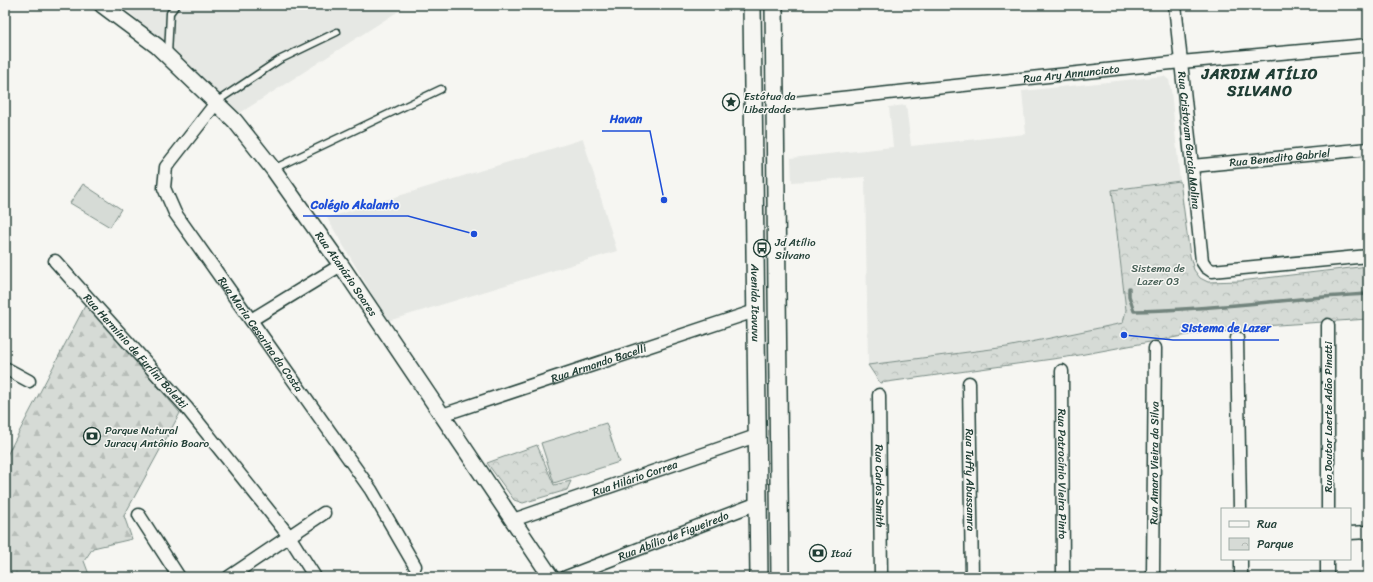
<svg xmlns="http://www.w3.org/2000/svg" width="1373" height="582" font-family="Sriracha,sans-serif">
	<defs>
		<pattern id="forest-firs" width="22" height="20" patternUnits="userSpaceOnUse"><rect width="22" height="20" fill="#d6dbd6"/><path d="M5 1l3.5 6h-7zM16 11l3.5 6h-7z" fill="#b7bdb8"/></pattern>
		<pattern id="park-crowns" width="20" height="18" patternUnits="userSpaceOnUse"><rect width="20" height="18" fill="#d6dbd6"/><path d="M2 6a3 3 0 1 1 6 0M12 15a3 3 0 1 1 6 0" fill="none" stroke="#b7bdb8"/></pattern>
	</defs>
	<rect width="100%" height="100%" fill="#f6f6f2"/>
	<filter id="ink" filterUnits="userSpaceOnUse"><feTurbulence type="fractalNoise" baseFrequency=".025" numOctaves="2"/><feDisplacementMap in="SourceGraphic" scale="8" xChannelSelector="R" yChannelSelector="G"/><feConvolveMatrix kernelMatrix="1 2 1 2 8 2 1 2 1" color-interpolation-filters="sRGB"/></filter>
	<g filter="url(#ink)">
		<path fill="#e6e8e4" d="M122,5H408L237,115Z
			M1164,76L1169,80L1171,90L1180,181L1112,190L1126,310L1123,323L1007,347L868,365L865,177L792,182L791,158L893,147L889,107L906,105L911,146L1026,134L1022,91Z
			M583,139L617,251L388,321L327,218Z"/>
		<path fill="url(#forest-firs)" stroke="#7a8c85" d="M87,302L180,413L124,516L132,539L93,548L84,561L90,577H5V459Z"/>
		<path fill="url(#park-crowns)" stroke="#7a8c85" d="M1180,181L1190,256L1194,270L1200,278L1208,282L1240,281L1368,266V319L1248,327L1247,331L1204,332L1074,356L880,383L868,365L1007,347L1123,323L1126,310L1112,190Z
			M537,445L554,485L571,481L567,490L523,503L514,500L487,463Z"/>
		<path fill="#d6dbd6" stroke="#7a8c85" d="M83,184L121,209L110,227L70,203Z
			M606,423L619,462L554,483L541,443Z"/>
		<g fill="none" stroke-linecap="round" stroke-linejoin="round">
			<path stroke="#72847d" stroke-width="3.5" d="M1129,288V296L1134,311C1212,310 1290,298 1368,294"/>
			<g stroke="#1f3d34" stroke-width="9">
				<path id="service" d="M168,55L170,13L176,5
					M216,102L279,60L337,32
					M273,169L441,89"/>
			</g>
			<g stroke="#1f3d34" stroke-width="15">
				<g id="minor">
					<path id="s1" d="M1175,5L1202,261L1206,267L1212,271L1368,256"/>
					<path id="s2" d="M216,103L166,167L164,188L175,213L371,490L415,566"/>
					<path id="s3" d="M775,105L1181,62L1368,45"/>
					<path id="s4" d="M1192,166L1368,149"/>
					<path id="s5" d="M55,261L186,407L289,536L315,577"/>
					<path d="M251,320L341,265"/>
					<path d="M1237,338L1240,509"/>
					<path d="M5,368L29,381"/>
					<path id="s6" d="M1062,371L1063,577"/>
					<path id="s7" d="M969,383L972,577"/>
					<path id="s8" d="M879,395L881,577"/>
					<path id="s9" d="M442,415L755,311"/>
					<path d="M1328,509V325"/>
					<path d="M139,515L179,577"/>
					<path id="s10" d="M513,520L756,436"/>
					<path d="M1350,533L1368,532"/>
					<path d="M1241,559V577"/>
					<path d="M229,577L324,513"/>
					<path id="s11" d="M566,577L758,503"/>
					<path id="s12" d="M1153,577L1155,348"/>
					<path d="M1327,577V559"/>
				</g>
			</g>
			<g stroke="#1f3d34" stroke-width="18">
				<g id="tertiary">
					<path id="s13" d="M102,5L157,46L235,121L273,169L341,265L551,577"/>
				</g>
			</g>
			<g stroke="#1f3d34" stroke-width="20">
				<g id="secondary">
					<path id="s14" d="M752,5L759,577"/>
					<path d="M774,5L780,577"/>
				</g>
			</g>
			<use href="#service" stroke="#f6f6f2" stroke-width="6"/>
			<use href="#minor" stroke="#f6f6f2" stroke-width="12"/>
			<use href="#tertiary" stroke="#f6f6f2" stroke-width="15"/>
			<use href="#secondary" stroke="#f6f6f2" stroke-width="17"/>
		</g>
	</g>
	<defs>
		<g id="sight-ring" transform="scale(0.9)"><circle r="9.5" fill="#f6f6f2" stroke="#1f3d34" stroke-width="1.5"/><path d="M0-6L1.8-2.2L6-1.7L2.9 1.2L3.7 5.4L0 3.3L-3.7 5.4L-2.9 1.2L-6-1.7L-1.8-2.2Z" fill="#1f3d34"/></g>
		<g id="bus-ring" transform="scale(0.9)"><circle r="9.5" fill="#f6f6f2" stroke="#1f3d34" stroke-width="1.5"/><path d="M-5-6H5V4H4V6H2V4H-2V6H-4V4H-5ZM-3.5-4V0h7V-4ZM-3.5 1.2v1.5H-2V1.2ZM2 1.2v1.5H3.5V1.2Z" fill="#1f3d34"/></g>
		<g id="bank-ring" transform="scale(0.9)"><circle r="9.5" fill="#f6f6f2" stroke="#1f3d34" stroke-width="1.5"/><path d="M-6-4H6V4H-6ZM0-2.3a2.3 2.3 0 1 0 0 4.6a2.3 2.3 0 1 0 0-4.6Z" fill="#1f3d34"/></g>
	</defs>
	<g fill-rule="evenodd">
		<use href="#sight-ring" x="731" y="102"/>
		<use href="#bus-ring" x="762" y="248"/>
		<use href="#bank-ring" x="92" y="436"/>
		<use href="#bank-ring" x="818" y="553"/>
	</g>
	<g text-anchor="middle" stroke-width="3" stroke-linejoin="round" paint-order="stroke">
		<g font-size="11" fill="#1f3d34" stroke="#f6f6f2">
			<text dy="4" stroke="none"><textPath href="#s3" startOffset="298">Rua Ary Annunciato</textPath></text>
			<text dy="4" stroke="none"><textPath href="#s1" startOffset="136">Rua Cristovam Garcia Molina</textPath></text>
			<text dy="4" stroke="none"><textPath href="#s4" startOffset="88">Rua Benedito Gabriel</textPath></text>
			<text dy="4" stroke="none"><textPath href="#s13" startOffset="366">Rua Atanázio Soares</textPath></text>
			<text dy="4" stroke="none"><textPath href="#s14" startOffset="298">Avenida Itavuvu</textPath></text>
			<text dy="4" stroke="none"><textPath href="#s2" startOffset="278">Rua Maria Cesarina da Costa</textPath></text>
			<text dy="4" stroke="none"><textPath href="#s5" startOffset="121">Rua Hermínio de Furlini Boletti</textPath></text>
			<text dy="4" stroke="none"><textPath href="#s9" startOffset="165">Rua Armando Bacelli</textPath></text>
			<text transform="translate(1328 417) rotate(-90)" y="4">Rua Doutor Laerte Adão Pinatti</text>
			<text dy="4" stroke="none"><textPath href="#s12" startOffset="114">Rua Amaro Vieira da Silva</textPath></text>
			<text dy="4" stroke="none"><textPath href="#s6" startOffset="103">Rua Patrocínio Vieira Pinto</textPath></text>
			<text dy="4" stroke="none"><textPath href="#s10" startOffset="129">Rua Hilário Correa</textPath></text>
			<text dy="4" stroke="none"><textPath href="#s7" startOffset="97">Rua Tuffy Abussamra</textPath></text>
			<text dy="4" stroke="none"><textPath href="#s8" startOffset="91">Rua Carlos Smith</textPath></text>
			<text dy="4" stroke="none"><textPath href="#s11" startOffset="115">Rua Abílio de Figueiredo</textPath></text>
		</g>
		<g font-size="11" fill="#1f3d34" stroke="#f6f6f2" text-anchor="start">
			<text x="744" y="100">Estátua da<tspan x="744" dy="13">Liberdade</tspan></text>
			<text x="775" y="246">Jd Atílio<tspan x="775" dy="13">Silvano</tspan></text>
			<text x="105" y="434">Parque Natural<tspan x="105" dy="13">Juracy Antônio Boaro</tspan></text>
			<text x="831" y="557">Itaú</text>
		</g>
		<g font-size="11" fill="#445d54" stroke="#f6f6f2">
			<text x="1158" y="272">Sistema de<tspan x="1158" dy="13">Lazer 03</tspan></text>
		</g>
		<g font-size="15" font-weight="bold" letter-spacing="1" fill="#1f3d34" stroke="#f6f6f2">
			<text x="1260" y="79">JARDIM ATÍLIO<tspan x="1260" dy="17">SILVANO</tspan></text>
		</g>
	</g>
	<path fill="none" stroke="#1d4ed8" stroke-width="1.5" d="M664 200L650 131H602M474 234L408 216H303M1124 335L1173 340H1279"/>
	<g fill="#1d4ed8" stroke="#f6f6f2" stroke-width="1.5">
		<circle cx="664" cy="200" r="4"/>
		<circle cx="474" cy="234" r="4"/>
		<circle cx="1124" cy="335" r="4"/>
	</g>
	<g font-size="12" text-anchor="middle" font-weight="bold" fill="#1d4ed8" stroke="#f6f6f2" stroke-width="3" stroke-linejoin="round" paint-order="stroke">
		<text x="626" y="123">Havan</text>
		<text x="355" y="209">Colégio Akalanto</text>
		<text x="1226" y="332">Sistema de Lazer</text>
	</g>
	<rect width="1373" height="582" fill="none" stroke="#f6f6f2" stroke-width="20"/>
	<rect x="10" y="10" width="1353" height="562" fill="none" stroke="#1f3d34" stroke-width="1.5" filter="url(#ink)"/>
	<rect x="1221" y="508" width="130" height="52" fill="#f6f6f2" stroke="#a0aca6"/>
	<rect x="1229" y="521" width="20" height="6" fill="#f6f6f2" stroke="#a0aca6"/>
	<text x="1257" y="528" font-size="12" fill="#1f3d34">Rua</text>
	<rect x="1229" y="538" width="20" height="12" fill="url(#park-crowns)" stroke="#a0aca6"/>
	<text x="1257" y="548" font-size="12" fill="#1f3d34">Parque</text>
</svg>
